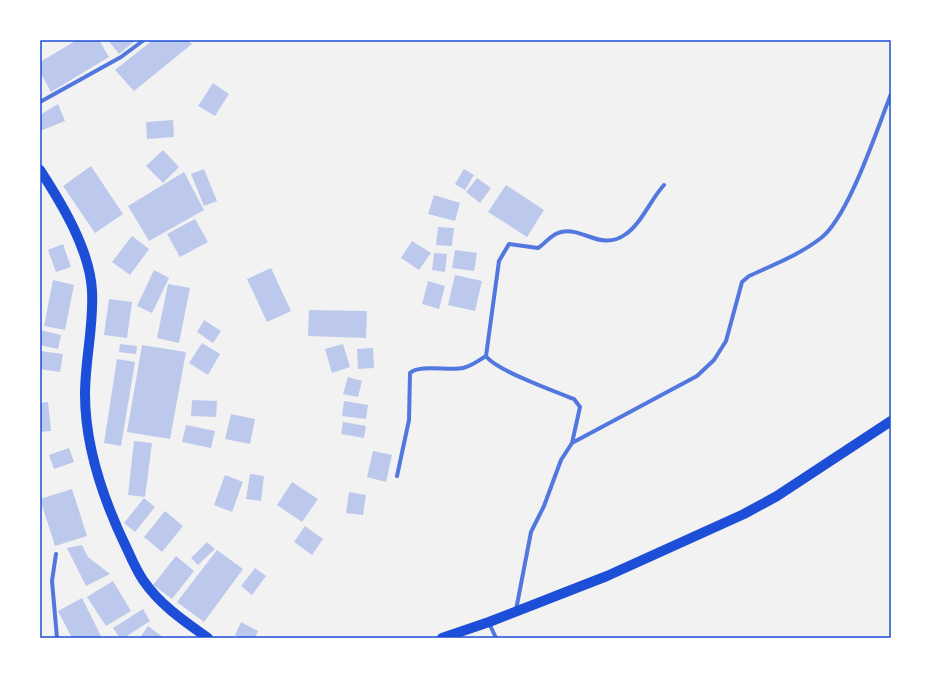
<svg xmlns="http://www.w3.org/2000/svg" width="931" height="678" font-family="Rubik,sans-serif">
	<rect width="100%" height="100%" fill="#f2f2f2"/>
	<path fill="#bdc9ec" d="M77,40H99L109,57L51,92L40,72V62Z
		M108,40H136L119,54Z
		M153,40H187L192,44L134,91L115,70Z
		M213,83L229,94L215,116L198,106Z
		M58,104L65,121L40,131V115Z
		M173,120L174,137L147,139L146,122Z
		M163,150L179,167L163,183L146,166Z
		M91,166L123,214L95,233L63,186Z
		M204,169L217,201L204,206L191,174Z
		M464,169L474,175L465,190L455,184Z
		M184,172L204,210L149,241L128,206Z
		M477,178L491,188L480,203L466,192Z
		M506,185L544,210L527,237L488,212Z
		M434,195L460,203L455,221L428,214Z
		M195,219L208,242L180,257L167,234Z
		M438,227L454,228L452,246L436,245Z
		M132,236L149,249L130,275L112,262Z
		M412,241L431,253L419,270L401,258Z
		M63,244L71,267L56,272L48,250Z
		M455,250L477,253L474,271L452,268Z
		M434,253L447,254L445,272L432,270Z
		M271,268L291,311L267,322L247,279Z
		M154,270L169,278L152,313L137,306Z
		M455,275L482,281L475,311L448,305Z
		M53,280L74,285L65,330L44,326Z
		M428,281L445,286L439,309L422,304Z
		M168,284L190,288L179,343L157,338Z
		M109,299L132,302L127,338L104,335Z
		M309,310L367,311L366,338L308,336Z
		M204,320L221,331L213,343L197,332Z
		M40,330L61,335L58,349L40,345Z
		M202,343L220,354L208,375L189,363Z
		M120,344L137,346L136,354L119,352Z
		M343,344L350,367L332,373L325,349Z
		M142,345L186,352L170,439L127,432Z
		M373,348L374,368L358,369L357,349Z
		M40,351L63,354L60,372L40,369Z
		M117,359L135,362L121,446L104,443Z
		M348,377L362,381L358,397L343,394Z
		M192,400L217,401L216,417L191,416Z
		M344,401L368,405L366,419L342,416Z
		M48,402L51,431L40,432V403Z
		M231,414L255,419L250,444L225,439Z
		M343,422L366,426L364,438L341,434Z
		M186,425L215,431L211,448L182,442Z
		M134,441L152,443L145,497L128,495Z
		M69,448L74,462L54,469L49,455Z
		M373,451L392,455L386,482L367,477Z
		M250,474L264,476L261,501L246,499Z
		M225,475L243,482L232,512L214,505Z
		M292,482L318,499L302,522L277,505Z
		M72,489L87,536L55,546L40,499Z
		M349,492L366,495L363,515L346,513Z
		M144,498L155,507L135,532L124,523Z
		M165,511L183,526L162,552L144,537Z
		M305,526L323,539L312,555L294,542Z
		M207,542L215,549L198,565L191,558Z
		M82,545L88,557L110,574L86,586L67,548Z
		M217,550L243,569L204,622L177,602Z
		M176,556L194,571L172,599L153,585Z
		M255,568L266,576L252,595L241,586Z
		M113,581L131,611L106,626L87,597Z
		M82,598L102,638H72L58,611Z
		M143,609L150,621L124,638H120L113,628Z
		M241,622L258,631L255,638H240L235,635Z
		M148,626L164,638H140Z"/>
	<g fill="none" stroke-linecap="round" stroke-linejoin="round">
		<path stroke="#5277de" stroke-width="4" d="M40,102L121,57L144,40
			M572,443L580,407L574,399C556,392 495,370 486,356L499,261L509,244L538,248C546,243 551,234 561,232C584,227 601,252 626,234C641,224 651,199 664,185
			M397,476L409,420L410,373C419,364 450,371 463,368C472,366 479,360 486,356
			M56,554L52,581L57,638
			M516,610L531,532L544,506L561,460L572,443L697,376L714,360L726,341L742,282L749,276C773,265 799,255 821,238C849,216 877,129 891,94
			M489,623L496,638"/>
		<path stroke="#1d4ed8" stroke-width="10" d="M40,170C62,204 90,250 92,291C94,325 85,360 85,394C85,448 104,502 128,551C132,560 137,571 143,580C160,605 184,621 208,638
			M442,638L489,622L607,576L744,514L777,496L891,421"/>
	</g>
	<rect width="931" height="678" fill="none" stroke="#ffffff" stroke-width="82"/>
	<rect x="41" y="41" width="849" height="596" fill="none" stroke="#1d4ed8" stroke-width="1.5"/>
</svg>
